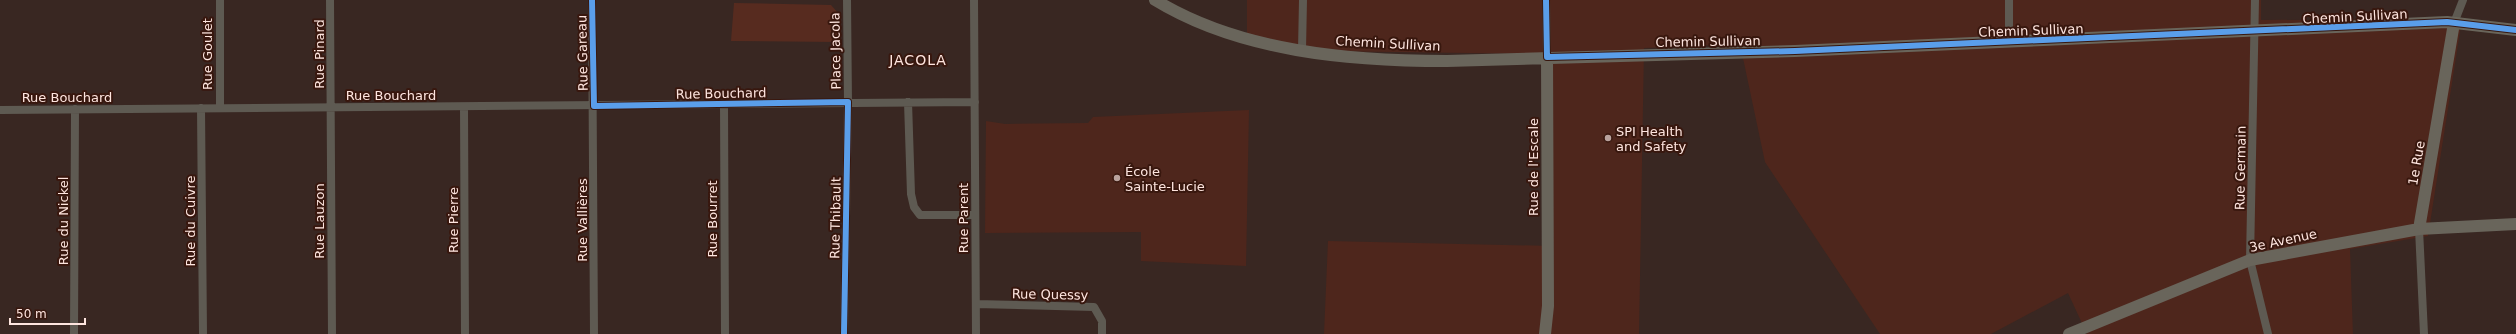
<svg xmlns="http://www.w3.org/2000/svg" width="2516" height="334" font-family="'DejaVu Sans',sans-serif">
	<rect width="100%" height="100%" fill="#392722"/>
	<path fill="#4e261c" d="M1247,0H2261V20L2462,19L2428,236L2350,249L2353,334H2087L2068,293L1991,334H1880L1765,162L1740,44L1644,48L1639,334H1324L1328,241L1553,246L1552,54L1319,51L1247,35Z
		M1249,110L1246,266L1141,261V232L985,233L986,121L1005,124L1088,123L1093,117Z"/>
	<path fill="#572b1f" d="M734,3L831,5L839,14L838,42L731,41Z"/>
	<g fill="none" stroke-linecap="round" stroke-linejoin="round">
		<path stroke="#5e5a52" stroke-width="8" d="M330,0L332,334
			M592,0L594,334
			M974,0L976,334
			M1546,0L1547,57
			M2009,0V41
			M2255,0L2250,260L2268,334
			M2454,23L2463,0
			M1302,50L1303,0
			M908,102L911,194L914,207L920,215H975
			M724,104L725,334
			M464,107L465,334
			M201,108L203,334
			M220,108V0
			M0,110L975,102
			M2419,229L2424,334
			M976,304L1094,307L1102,321V334
			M74,334L75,109
			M844,334L848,102L847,0"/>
		<path stroke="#69655b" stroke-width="12" d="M1155,0C1240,52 1350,61 1447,61L1795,51L2447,22L2516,30
			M2419,229L2454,23
			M1545,334L1548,306L1547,57
			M2069,334L2250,260L2419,229L2516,224"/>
		<g stroke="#38170e" stroke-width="8">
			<path id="cycleway" d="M592,0L594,106L848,102L844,334
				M1546,0L1547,57L1795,51L2447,22L2516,30"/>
		</g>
		<use href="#cycleway" stroke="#5a9eea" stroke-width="6"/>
	</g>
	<g fill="#b9a29d" stroke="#38170e" stroke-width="1.5">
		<circle cx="1608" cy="138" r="4"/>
		<circle cx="1117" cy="178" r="4"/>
	</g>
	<g text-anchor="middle" stroke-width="4" stroke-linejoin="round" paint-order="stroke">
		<g font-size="13" fill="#fee5df" stroke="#38170e">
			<text transform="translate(2355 16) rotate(-3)" y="5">Chemin Sullivan</text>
			<text transform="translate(2031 30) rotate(-2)" y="5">Chemin Sullivan</text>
			<text transform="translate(1708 41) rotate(-1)" y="5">Chemin Sullivan</text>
			<text transform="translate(1388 43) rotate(3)" y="5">Chemin Sullivan</text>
			<text transform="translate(835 51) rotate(-91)" y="5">Place Jacola</text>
			<text transform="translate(582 53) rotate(-91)" y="5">Rue Gareau</text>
			<text transform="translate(207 54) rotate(-90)" y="5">Rue Goulet</text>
			<text transform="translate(319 54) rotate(-90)" y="5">Rue Pinard</text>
			<text transform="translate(721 93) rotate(-1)" y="5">Rue Bouchard</text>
			<text x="391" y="100">Rue Bouchard</text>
			<text x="67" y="102">Rue Bouchard</text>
			<text transform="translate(2416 163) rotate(-80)" y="5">1e Rue</text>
			<text transform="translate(1533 167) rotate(-90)" y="5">Rue de l'Escale</text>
			<text transform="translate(2240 168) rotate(-89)" y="5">Rue Germain</text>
			<text transform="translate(835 218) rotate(-89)" y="5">Rue Thibault</text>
			<text transform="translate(963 218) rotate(-90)" y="5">Rue Parent</text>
			<text transform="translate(712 219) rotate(-90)" y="5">Rue Bourret</text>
			<text transform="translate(453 220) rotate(-90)" y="5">Rue Pierre</text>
			<text transform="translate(582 220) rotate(-90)" y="5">Rue Vallières</text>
			<text transform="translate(63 221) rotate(-90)" y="5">Rue du Nickel</text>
			<text transform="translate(190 221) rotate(-90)" y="5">Rue du Cuivre</text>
			<text transform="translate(319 221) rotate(-90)" y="5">Rue Lauzon</text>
			<text transform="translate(2283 240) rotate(-12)" y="5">3e Avenue</text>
			<text transform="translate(1050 294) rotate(1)" y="5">Rue Quessy</text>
		</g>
		<g font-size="13" fill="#fee5df" stroke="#38170e" text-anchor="start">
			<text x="1616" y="136">SPI Health<tspan x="1616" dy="15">and Safety</tspan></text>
			<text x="1125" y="176">École<tspan x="1125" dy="15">Sainte-Lucie</tspan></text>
		</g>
		<g font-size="14" letter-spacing="1" fill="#fee5df" stroke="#38170e">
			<text x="918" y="65">JACOLA</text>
		</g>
	</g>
	<path d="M10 318v6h75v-6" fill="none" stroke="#fee5df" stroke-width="2"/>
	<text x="16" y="318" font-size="12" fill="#fee5df" stroke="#38170e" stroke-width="3" paint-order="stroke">50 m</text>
</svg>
